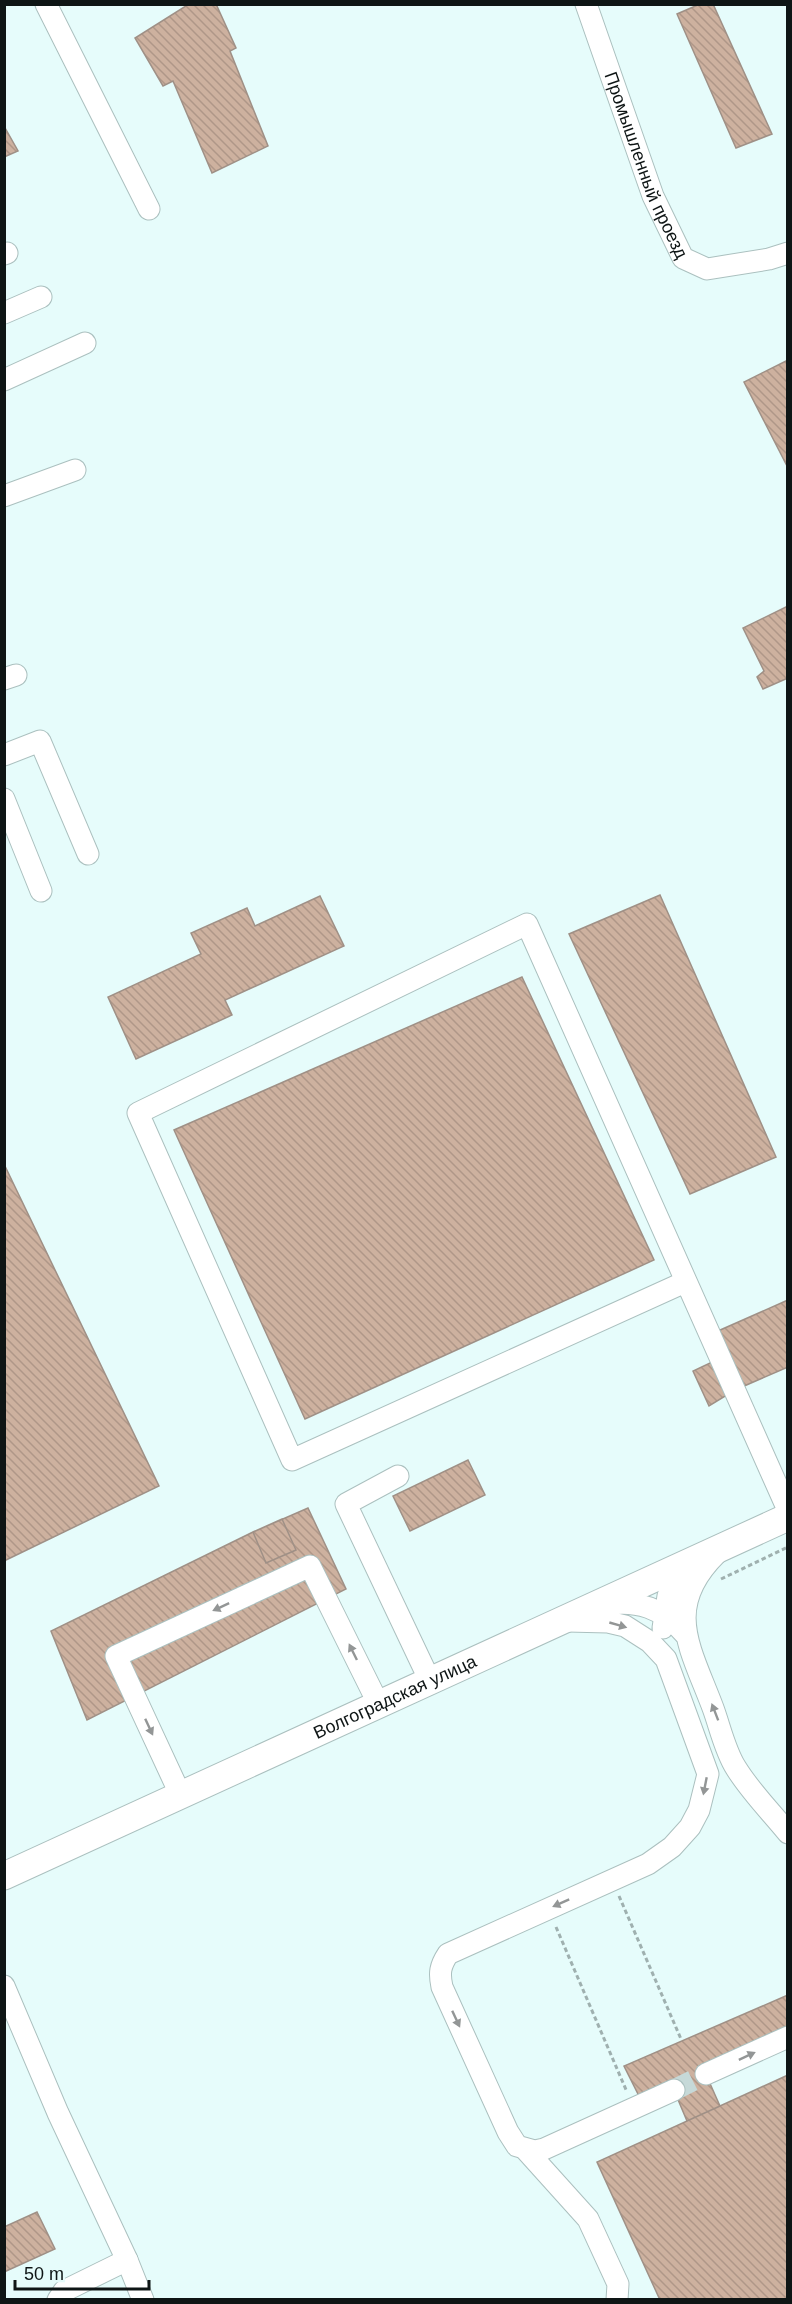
<svg xmlns="http://www.w3.org/2000/svg" width="792" height="2304" font-family="Helvetica,sans-serif">
	<defs>
		<pattern id="building-back-hatch" width="6" height="6" patternUnits="userSpaceOnUse" patternTransform="scale(1.5)"><rect width="6" height="6" fill="#cdb19f"/><path d="M-1 5l2 2M0 0l6 6M5-1l2 2" fill="none" stroke="#af9788"/></pattern>
	</defs>
	<rect width="100%" height="100%" fill="#e6fcfb"/>
	<path fill="url(#building-back-hatch)" stroke="#9f9086" stroke-width="1.5" d="M189,4H216L236,48L230,51L268,146L212,173L173,81L163,86L135,38Z
		M700,4H713L772,134L736,148L677,14Z
		M4,126L18,151L4,157Z
		M788,360V468L744,382Z
		M788,606V678L763,689L757,677L764,671L743,628Z
		M660,895L776,1157L690,1194L569,934Z
		M320,896L344,946L225,1000L232,1015L136,1059L108,997L201,954L191,933L247,908L255,926Z
		M522,977L654,1260L305,1419L174,1130Z
		M4,1164L159,1486L4,1561Z
		M788,1300V1367L735,1390L709,1406L693,1371L727,1355L718,1331Z
		M468,1460L485,1495L410,1531L393,1496Z
		M308,1508L346,1589L87,1720L51,1631L253,1532Z
		M282,1519L296,1550L266,1563L253,1532Z
		M788,1995V2032L704,2070L720,2106L687,2121L671,2083L640,2098L624,2066Z
		M788,2075V2300H660L597,2162Z
		M37,2212L55,2249L4,2272V2227Z"/>
	<g fill="none" stroke-linecap="round" stroke-linejoin="round">
		<path stroke="#c6d9d8" stroke-width="21" stroke-dasharray="21 10" stroke-linecap="butt" d="M674,2090L706,2074"/>
		<g stroke="#abc0bf" stroke-width="23">
			<g id="minor">
				<path d="M46,4L149,209"/>
				<path id="s1" d="M586,4L653,196L683,258L707,269L769,259L788,253"/>
				<path d="M4,254L7,253"/>
				<path d="M4,313L41,297"/>
				<path d="M4,380L85,343"/>
				<path d="M4,496L75,470"/>
				<path d="M4,679L16,675"/>
				<path d="M4,755L40,741L88,854"/>
				<path d="M4,799L41,891"/>
				<path d="M685,1282L292,1460L138,1113L527,924L788,1510"/>
				<path d="M398,1476L346,1504L430,1681"/>
				<path d="M717,1553C662,1607 690,1647 713,1708C720,1727 725,1751 736,1768C750,1791 771,1812 788,1833"/>
				<path d="M603,1605C637,1599 663,1608 685,1634"/>
				<path d="M567,1621L608,1622L625,1626L650,1642L666,1659L708,1774L699,1810L690,1827L672,1847L648,1864L448,1954C440,1966 439,1973 442,1987L508,2132L517,2146L535,2151L544,2149L674,2090"/>
				<path d="M663,1628L668,1596L682,1566"/>
				<path d="M181,1796L116,1656L310,1566L379,1705"/>
				<path d="M4,1986L58,2113L127,2260L143,2300"/>
				<path d="M706,2074L788,2037"/>
				<path d="M525,2149L588,2219L618,2284L617,2300"/>
				<path d="M58,2300L64,2291L127,2260"/>
			</g>
		</g>
		<g stroke="#abc0bf" stroke-width="29">
			<g id="major">
				<path id="s2" d="M4,1876L788,1517"/>
			</g>
		</g>
		<path stroke="#9fb0af" stroke-width="3" stroke-dasharray="4.5 3" stroke-linecap="butt" d="M721,1579L788,1547
			M619,1896L681,2039
			M556,1927L627,2092"/>
		<use href="#minor" stroke="#fff" stroke-width="21"/>
		<use href="#major" stroke="#fff" stroke-width="27"/>
	</g>
	<defs><path id="oneway-solid" d="M-6-.8H1V-3.2L6.5 0L1 3.2V.8H-6Z" transform="scale(1.5)"/></defs>
	<g fill="#939696">
		<use href="#oneway-solid" transform="translate(221 1607) rotate(155)"/>
		<use href="#oneway-solid" transform="translate(618 1625) rotate(16)"/>
		<use href="#oneway-solid" transform="translate(353 1652) rotate(-116)"/>
		<use href="#oneway-solid" transform="translate(715 1712) rotate(-111)"/>
		<use href="#oneway-solid" transform="translate(149 1727) rotate(65)"/>
		<use href="#oneway-solid" transform="translate(705 1786) rotate(101)"/>
		<use href="#oneway-solid" transform="translate(561 1903) rotate(156)"/>
		<use href="#oneway-solid" transform="translate(456 2019) rotate(65)"/>
		<use href="#oneway-solid" transform="translate(747 2056) rotate(-25)"/>
	</g>
	<g text-anchor="middle" stroke-width="4.5" stroke-linejoin="round" paint-order="stroke">
		<g font-size="18" fill="#0e1515" stroke="#e6fcfb">
			<text dy="6" stroke="none"><textPath href="#s1" startOffset="172">Промышленный проезд</textPath></text>
			<text dy="6" stroke="none"><textPath href="#s2" startOffset="430">Волгоградская улица</textPath></text>
		</g>
	</g>
	<rect width="792" height="2304" fill="none" stroke="#0e1515" stroke-width="12"/>
	<path d="M15 2280v9h134v-9" fill="none" stroke="#0e1515" stroke-width="3"/>
	<text x="24" y="2280" font-size="18" fill="#0e1515" stroke="#e6fcfb" stroke-width="4.5" paint-order="stroke">50 m</text>
</svg>
